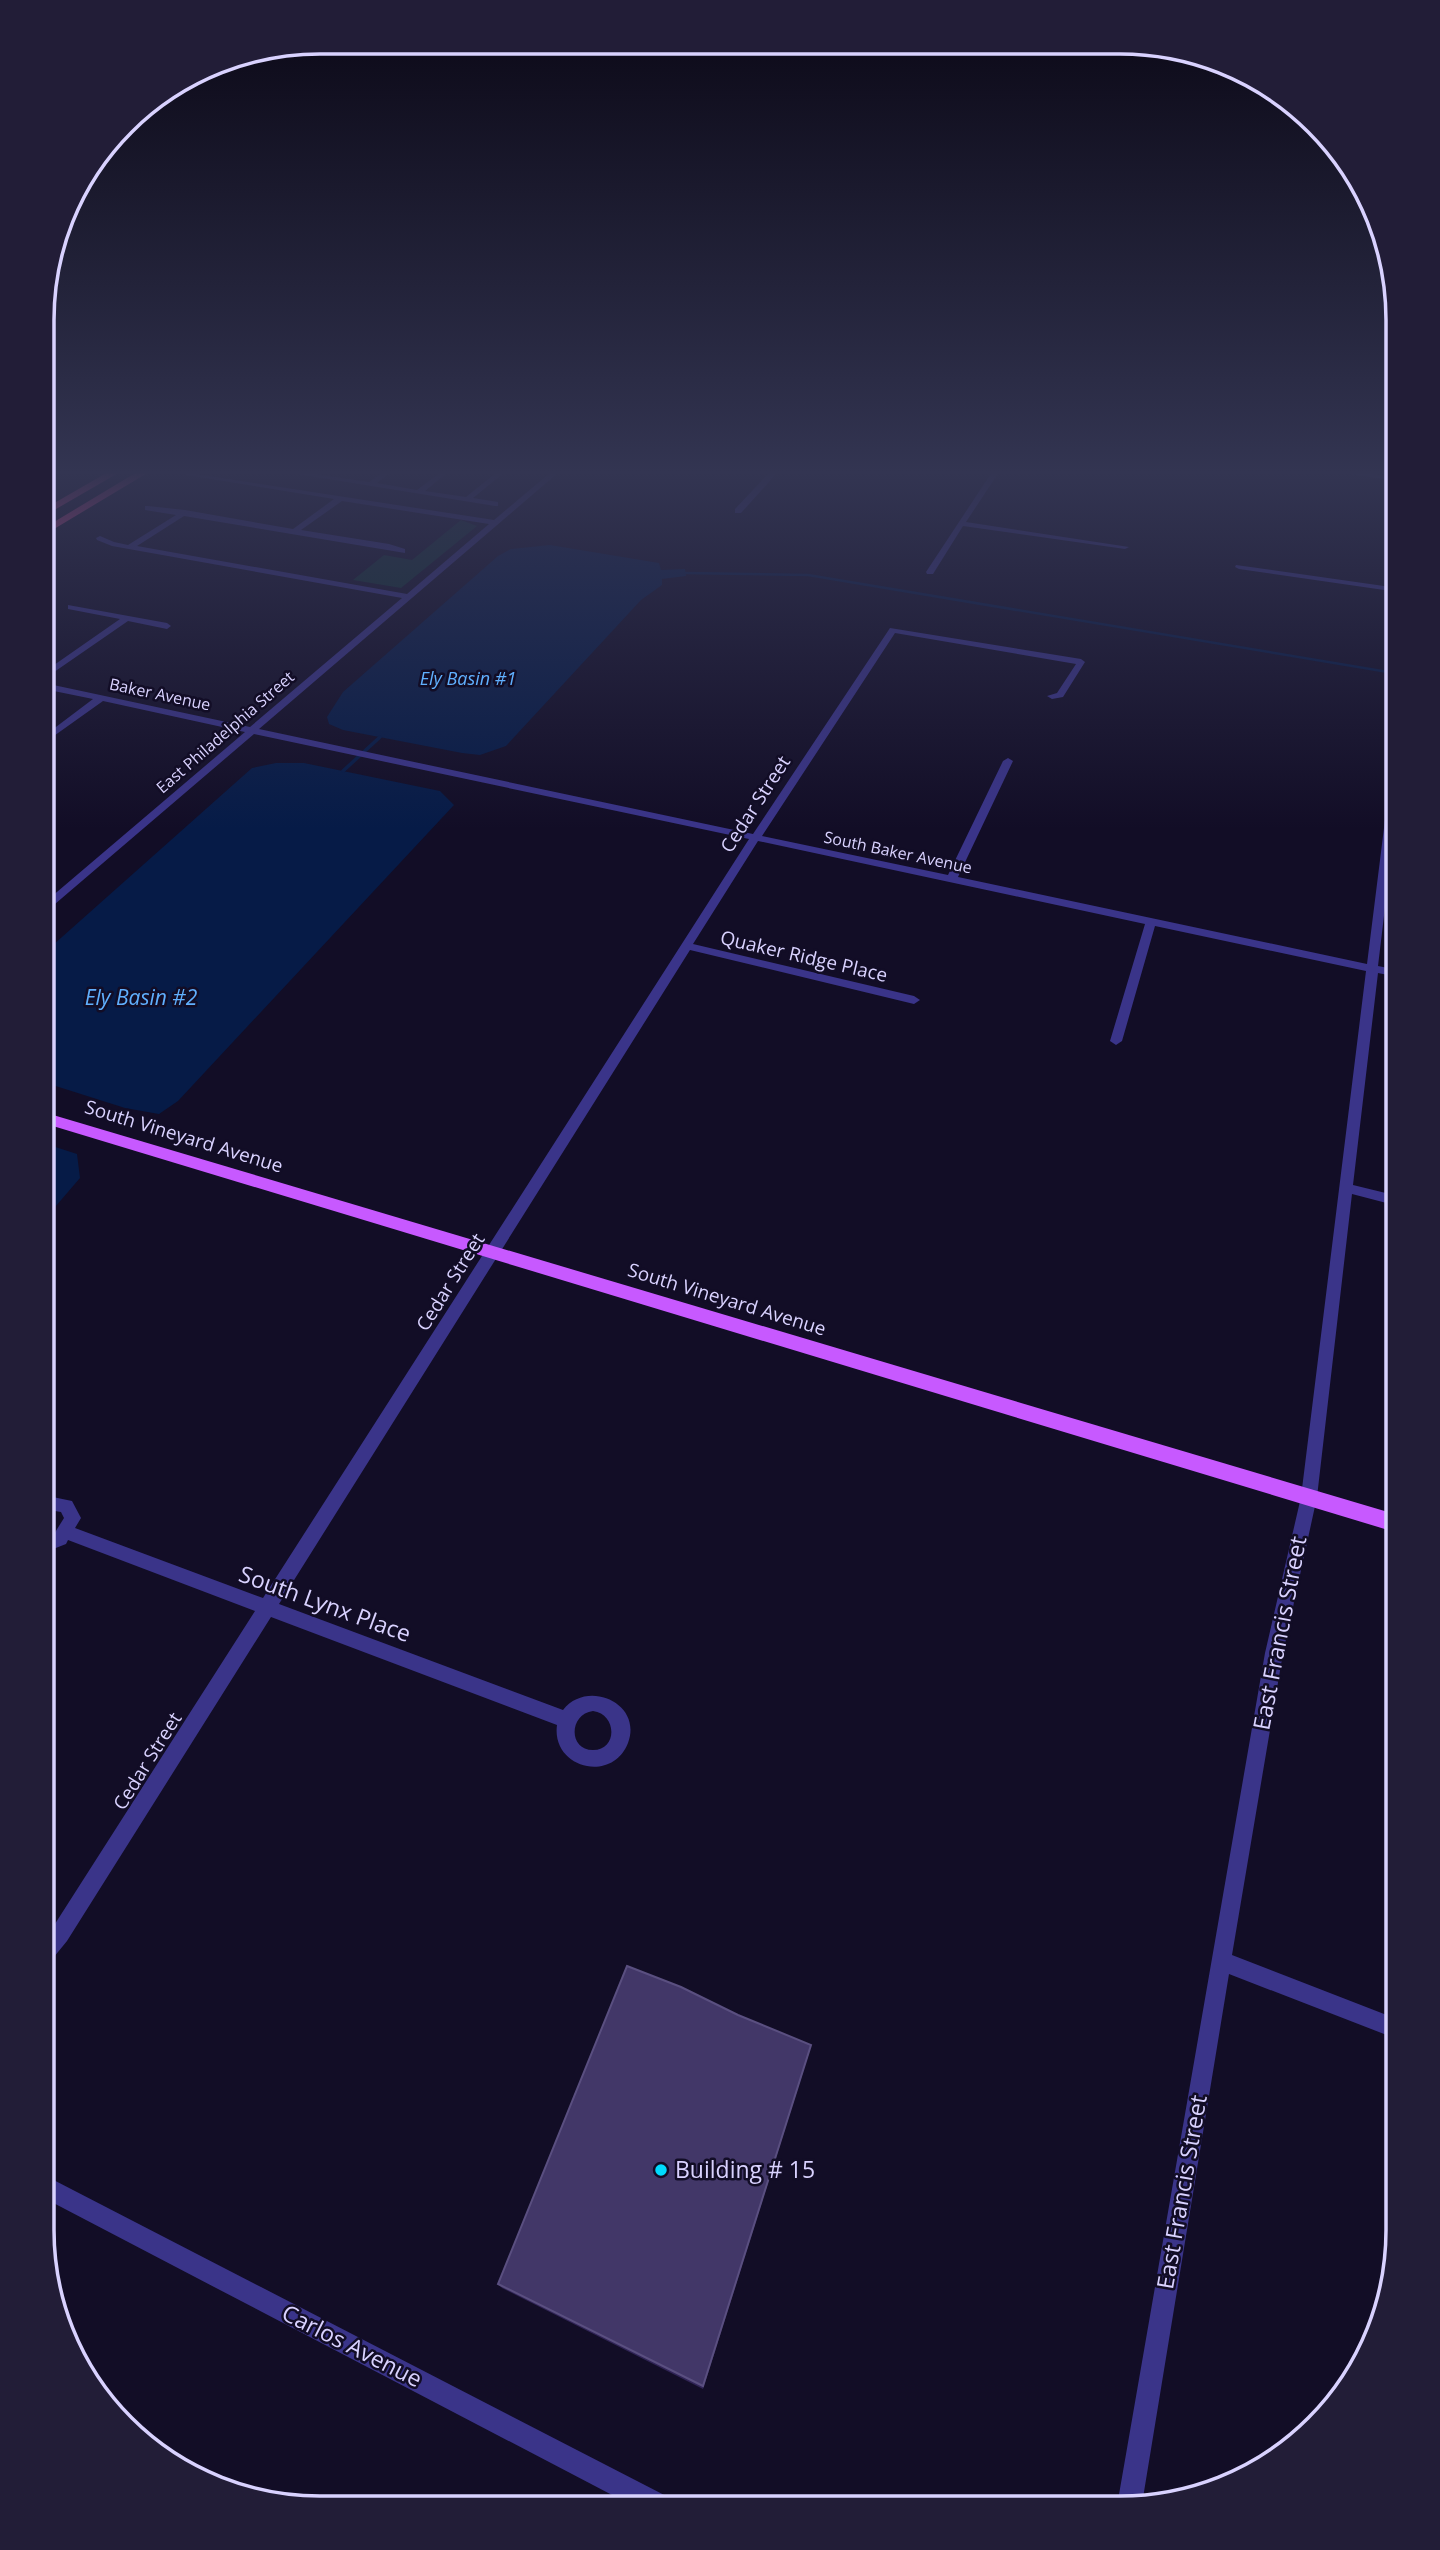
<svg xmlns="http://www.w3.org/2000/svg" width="1440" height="2550" font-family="'Open Sans',sans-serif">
	<rect width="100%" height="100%" fill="#120d26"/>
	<path fill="#0f3131" d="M461,520L477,526L401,588L353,580L384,555L412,560Z"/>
	<path fill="#061b47" d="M550,545L659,563L661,570L685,569L686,576L662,579V585L641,600L506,746L480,755L462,753L343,730L329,724L327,717L343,692L498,556L511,549Z
		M276,763H304L440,791L454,805L178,1101L159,1114L125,1108L43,1082L44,953L252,768Z
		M43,1143L77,1154L80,1178L43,1221Z"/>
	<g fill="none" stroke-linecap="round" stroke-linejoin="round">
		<path stroke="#061b47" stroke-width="2.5" d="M685,573L808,575L1388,672"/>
		<path stroke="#061b47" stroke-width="3.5" d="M343,771L380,737"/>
		<path fill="#3a3489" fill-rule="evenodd" d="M183,472L494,520L551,472H559L259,729L753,834L890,628L1081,659L1085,662L1063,697L1052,699L1047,696L1057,693L1076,664L895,633L762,836L948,875L1003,761L1008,758L1013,761L958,877L1367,964L1393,756L1398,753V799L1378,966L1398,970V977L1378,973L1353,1185L1398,1196V1206L1352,1194L1317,1497L1283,1653L1232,1955L1397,2019V2039L1229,1974L1142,2504L1119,2508L1117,2506L1265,1653L1301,1497L1366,971L1155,926L1122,1041L1116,1045L1110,1041L1145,924L758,841L693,944L914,996L920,1000L914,1004L690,950L279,1604L563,1710C587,1679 643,1703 628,1743C612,1784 551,1768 557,1725L271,1617L67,1941L49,1963L42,1966V1940L53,1927L255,1611L68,1540L66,1544L43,1553V1539L54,1534L64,1518L61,1512L43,1509V1495L72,1501L81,1518L75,1528L263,1598L749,839L254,734L48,910L44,911V903L245,732L103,701L44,743V736L93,699L44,689V683L250,727L402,598L112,546L97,540L96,538L100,536L114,542L128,545L176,515L145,510V506H148L185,510L293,529L334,499L186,475ZM342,501L489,524L407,594L137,546L184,516L405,553V549L389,544L301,530ZM593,1711C617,1714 618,1750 593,1750C568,1750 569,1714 593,1711Z
			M285,472H301L369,482L384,472H391L377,483L417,490L441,472H448L425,491L466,497L497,472H505L473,498L498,502V506H495Z
			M770,472H778L741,513H735V509Z
			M992,472H999L966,522L1129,547L1125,549L963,526L933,574H927L926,572Z
			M1336,472H1356L1398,477V481Z
			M1236,565L1398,588V592L1239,569L1235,567Z
			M68,605L167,623L171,626L167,629L128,621L44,679V672L120,619L68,609Z
			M42,2174L670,2498L673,2507H635L42,2197Z"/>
		<path fill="#c759ff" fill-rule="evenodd" d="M43,1112L1398,1515V1533L43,1123Z"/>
		<path fill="#ff4d9c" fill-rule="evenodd" d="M108,472H120L44,516V509Z
			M137,472H149L44,535V528Z"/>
	</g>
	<path fill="#302456" d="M738,2015L811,2045L809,2053L703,2389L502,2288L498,2284Z"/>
	<path fill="#1c133b" d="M811,2045L809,2053L703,2389V2386Z"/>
	<path fill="#423768" stroke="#5a4f80" stroke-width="2" d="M627,1966L681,1987L738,2015L811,2045L703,2386L498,2284Z"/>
	<linearGradient id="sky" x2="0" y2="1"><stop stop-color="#0a0715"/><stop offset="0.57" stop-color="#333552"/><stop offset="1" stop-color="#333552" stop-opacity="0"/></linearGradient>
	<rect width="1440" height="829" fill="url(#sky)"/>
	<circle fill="#00dbfd" stroke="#120d26" stroke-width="2.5" cx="661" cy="2170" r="7"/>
	<g text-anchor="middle" stroke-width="5" stroke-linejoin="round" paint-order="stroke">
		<g font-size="16" fill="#d9d2ff" stroke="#120d26">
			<text transform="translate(160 694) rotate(12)" y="6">Baker Avenue</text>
			<text transform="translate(225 732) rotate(-41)" y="6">East Philadelphia Street</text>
			<text transform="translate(898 852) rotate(12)" y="6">South Baker Avenue</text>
		</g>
		<g font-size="18" font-style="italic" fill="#60b0ff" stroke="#120d26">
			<text x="468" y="685">Ely Basin #1</text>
		</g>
		<g font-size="19" fill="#d9d2ff" stroke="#120d26">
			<text transform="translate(755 804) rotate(-57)" y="7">Cedar Street</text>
			<text transform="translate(804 956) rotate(13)" y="7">Quaker Ridge Place</text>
			<text transform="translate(184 1136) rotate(17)" y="7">South Vineyard Avenue</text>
			<text transform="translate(450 1282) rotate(-58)" y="7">Cedar Street</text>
			<text transform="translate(727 1299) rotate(17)" y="7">South Vineyard Avenue</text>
			<text transform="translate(147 1761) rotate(-58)" y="7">Cedar Street</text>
		</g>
		<g font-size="21" font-style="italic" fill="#60b0ff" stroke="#120d26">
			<text x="141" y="1005">Ely Basin #2</text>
		</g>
		<g font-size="23" fill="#d9d2ff" stroke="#120d26">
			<text transform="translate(325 1604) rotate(20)" y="8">South Lynx Place</text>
			<text transform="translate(1280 1633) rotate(-79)" y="8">East Francis Street</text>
			<text transform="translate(1182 2192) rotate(-80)" y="8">East Francis Street</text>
			<text transform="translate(352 2346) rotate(27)" y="8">Carlos Avenue</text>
		</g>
		<g font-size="23" fill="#d9d2ff" stroke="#120d26" text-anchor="start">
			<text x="675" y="2178">Building # 15</text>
		</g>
	</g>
	<path d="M0 0H1440V2550H0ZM320 54H1120A266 266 0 0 1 1386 320V2230A266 266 0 0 1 1120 2496H320A266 266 0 0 1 54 2230V320A266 266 0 0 1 320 54Z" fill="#221d37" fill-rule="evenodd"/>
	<path fill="none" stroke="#d9d2ff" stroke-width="3.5" d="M320 54H1120A266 266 0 0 1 1386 320V2230A266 266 0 0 1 1120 2496H320A266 266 0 0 1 54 2230V320A266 266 0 0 1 320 54Z"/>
</svg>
